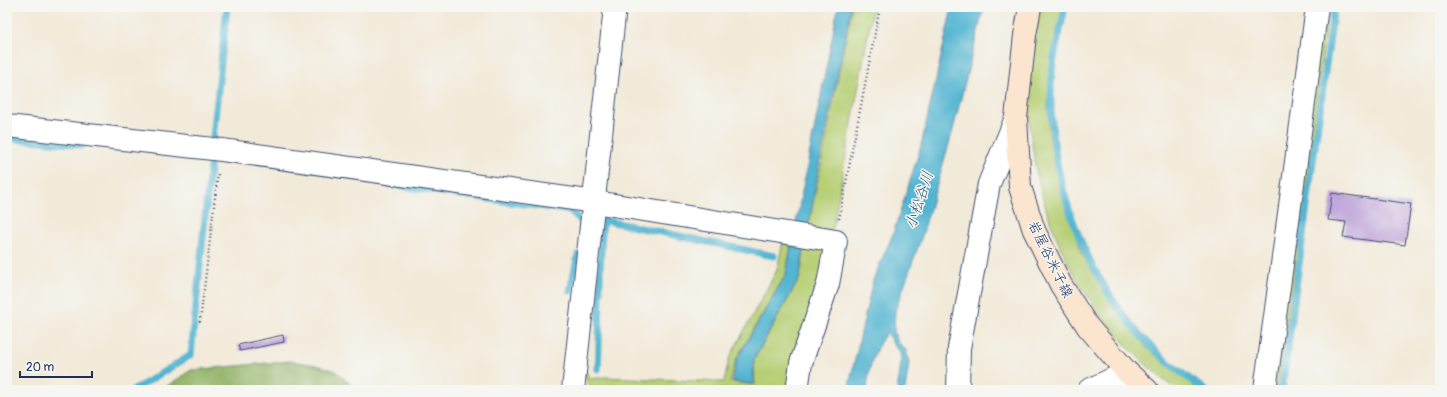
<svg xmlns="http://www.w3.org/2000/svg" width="1447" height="397" font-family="Pangolin,'Klee One',sans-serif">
	<rect width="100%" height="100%" fill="#f6f6f2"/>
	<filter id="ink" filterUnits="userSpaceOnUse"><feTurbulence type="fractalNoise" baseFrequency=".025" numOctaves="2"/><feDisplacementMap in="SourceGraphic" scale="8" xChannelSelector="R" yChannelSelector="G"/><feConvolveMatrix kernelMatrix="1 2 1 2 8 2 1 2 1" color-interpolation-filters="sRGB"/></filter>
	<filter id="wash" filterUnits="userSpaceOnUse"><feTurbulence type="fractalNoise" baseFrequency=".012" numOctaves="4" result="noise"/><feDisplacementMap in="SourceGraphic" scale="16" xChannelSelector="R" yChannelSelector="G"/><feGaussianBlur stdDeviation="0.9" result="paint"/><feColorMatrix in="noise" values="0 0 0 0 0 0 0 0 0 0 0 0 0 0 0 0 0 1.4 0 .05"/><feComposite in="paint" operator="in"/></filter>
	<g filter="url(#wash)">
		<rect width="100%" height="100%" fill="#f2ead9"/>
		<path fill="#b7cf74" stroke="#697f69" d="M852,7H873L833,227L831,230H808Z
			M1041,7H1063L1050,69L1048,107L1050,141L1060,187L1082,254L1112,304L1147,348L1199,390C1193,390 1184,392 1178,390C1168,386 1134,354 1125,344C1074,288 1044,226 1033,151C1030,130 1027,109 1028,88C1030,60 1036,34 1041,7Z
			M1321,7H1328L1302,221L1277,390H1268Z
			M784,236L792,237L786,274L736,359L730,382L755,385L754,360L800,278L806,239L828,253L790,390H612C592,389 586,389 583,368L591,379L605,377L724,382L729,359L777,270Z"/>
		<path fill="#91b266" stroke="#567062" d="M290,361L316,365L336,371L356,390H161L191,370Z"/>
		<path fill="#53b5d1" stroke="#377298" d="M838,7H851L819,165L799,279L753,360L754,384L732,381L737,359L786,274Z
			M952,7H984L953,130L922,236L895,311L894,332L898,342L906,350L909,363L905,390H897L901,363L900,352L894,346L887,332C874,349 868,369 867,390H848L873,280L893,234L921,146Z"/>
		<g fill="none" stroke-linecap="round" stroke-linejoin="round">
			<path stroke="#53b5d1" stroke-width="7" d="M1065,7C1061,28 1054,51 1052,72C1044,176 1086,289 1164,359C1177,370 1191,380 1205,390
				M213,137L227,7
				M7,138L82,145
				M388,184L571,211L583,223L582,229
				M570,291L578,255
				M598,369C601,319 598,270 603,220L774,256
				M134,390L191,355L211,158
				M1282,390L1334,7"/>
		</g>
		<g id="blocks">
			<path fill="#bc9ed8" d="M1332,193L1411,204L1405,245L1343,237L1346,222L1328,220Z
				M283,335L284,342L240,351L238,345Z"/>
		</g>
	</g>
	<g filter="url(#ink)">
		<use href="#blocks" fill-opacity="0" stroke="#3b4b70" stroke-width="1"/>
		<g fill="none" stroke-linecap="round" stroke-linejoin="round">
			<g stroke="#3b4b70" stroke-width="24">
				<path id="minor" d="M7,126L222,150L595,202L836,241L828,284L801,363L797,390
					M573,390L615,7
					M958,390L959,348L989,184L1016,118
					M1265,390L1317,7"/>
			</g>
			<g stroke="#3b4b70" stroke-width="24">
				<path id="tertiary" d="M1089,390L1127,372"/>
			</g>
			<g stroke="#3b4b70" stroke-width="24">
				<path id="secondary" d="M1030,7L1025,35L1016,118L1020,187L1034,230L1061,285L1088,327L1127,372L1147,390"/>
			</g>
			<path stroke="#3b4b70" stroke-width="2.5" stroke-dasharray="1 3" stroke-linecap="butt" d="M839,219L880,7
				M200,322L218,173"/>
			<use href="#minor" stroke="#fff" stroke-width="22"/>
			<use href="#tertiary" stroke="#fff" stroke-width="22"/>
			<use href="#secondary" stroke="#fce5cf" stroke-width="22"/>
		</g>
	</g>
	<g text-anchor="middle" stroke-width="3" stroke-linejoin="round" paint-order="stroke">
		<g font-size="14" fill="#1b2f5e" stroke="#f6f6f2">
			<text transform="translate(1051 259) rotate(64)" y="5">岩屋谷米子線</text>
		</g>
		<g font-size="15" font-style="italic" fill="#2c5780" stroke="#f6f6f2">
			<text transform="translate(919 200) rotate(-72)" y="5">小松谷川</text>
		</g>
	</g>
	<rect width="1447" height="397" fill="none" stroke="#f6f6f2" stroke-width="24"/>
	<path d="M20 371v6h72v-6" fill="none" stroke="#1b2f5e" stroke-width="2"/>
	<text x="26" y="371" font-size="12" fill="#1b2f5e" stroke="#f6f6f2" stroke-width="3" paint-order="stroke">20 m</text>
</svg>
